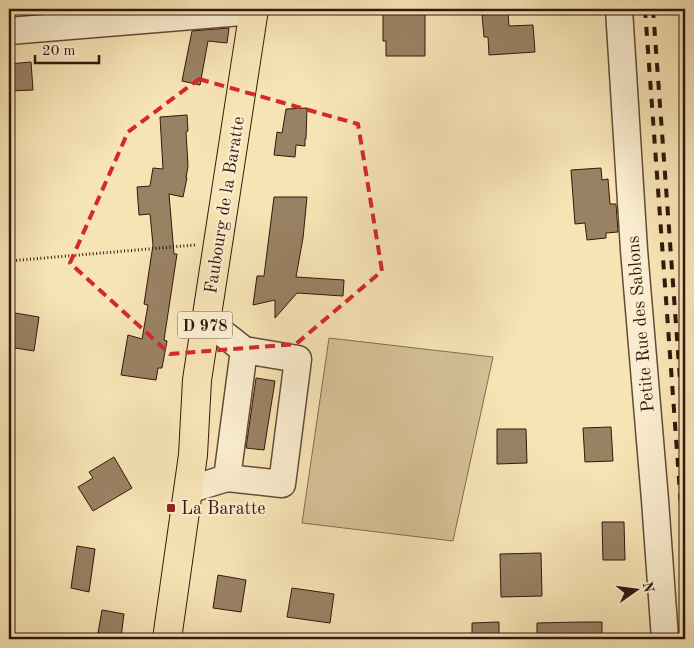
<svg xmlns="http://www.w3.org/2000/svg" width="694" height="648" font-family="'Old Standard TT',serif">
	<rect width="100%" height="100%" fill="#f7e4b5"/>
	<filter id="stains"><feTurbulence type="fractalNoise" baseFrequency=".004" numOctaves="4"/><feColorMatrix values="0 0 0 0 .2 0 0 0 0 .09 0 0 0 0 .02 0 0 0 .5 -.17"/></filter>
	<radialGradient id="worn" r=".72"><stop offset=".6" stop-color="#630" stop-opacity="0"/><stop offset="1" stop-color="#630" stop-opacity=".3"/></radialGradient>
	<path fill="#d6c198" stroke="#846c52" d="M329,338L493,357L453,541L302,523Z"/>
	<path fill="#998264" stroke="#33180d" d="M425,11V56H386V41H383V12Z
		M508,13L509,26L533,25L535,52L489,55L488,37H484L482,15Z
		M229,28L227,43L208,41L200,85L182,81L192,31Z
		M31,62L33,90L9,91V64Z
		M307,108L306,139H305V146L296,145L295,157L274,155L277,132L282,133L286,109Z
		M187,115L188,131L186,132L188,166L186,178H187L183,197L169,194L174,254H177L164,340L167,341L162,368H158L156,380L121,375L128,335L142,339L148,305L144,304L153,245L150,214L139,215L137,187L150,186L153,168L163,169L160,117Z
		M601,168L602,180L608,179L610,204H616L618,232L606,233V238L587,240L585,223L575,224L571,170Z
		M274,197H307L303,238L296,277L344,280L343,296L297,293L275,318V300L253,305L257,276H264Z
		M9,312L39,317L34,351L9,347Z
		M256,378L275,381L264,450L246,448Z
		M611,427L613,461L585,462L583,428Z
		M497,429H526L527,463L497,464Z
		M114,457L132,488L93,511L78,487L93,478L89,472Z
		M602,522H624L625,560H603Z
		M77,546L95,549L89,592L71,588Z
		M541,553L542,596L501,597L500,554Z
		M218,575L246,580L241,612L213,608Z
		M292,588L334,594L330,623L287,617Z
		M102,610L124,614L121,637L98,633Z
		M499,622V639H472V623Z
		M581,622H602V639H537V623Z"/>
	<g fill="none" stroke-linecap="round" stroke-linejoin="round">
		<g stroke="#644b37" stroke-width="29">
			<path id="minor" d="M619,9L634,250L655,500L665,639
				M9,31L254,11
				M227,478L282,484L298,359L244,350
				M188,490L227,478L244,350L206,320"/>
		</g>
		<g stroke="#33180d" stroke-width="30">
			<path id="major" d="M167,639L193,455L197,380L254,9"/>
		</g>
		<path stroke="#33180d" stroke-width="3" stroke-dasharray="1 2.5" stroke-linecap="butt" d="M9,261L195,245"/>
		<use href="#minor" stroke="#faedcf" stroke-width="26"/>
		<use href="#major" stroke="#f7e4b5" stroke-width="28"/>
		<path stroke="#33180d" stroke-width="4" stroke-dasharray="9 9" stroke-linecap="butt" d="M645,9L685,562
			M653,9L685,448"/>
	</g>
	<path fill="none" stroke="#d62828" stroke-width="4" stroke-dasharray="10 6" stroke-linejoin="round" d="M199,79L358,124L382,271L296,344L170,354L70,263L128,132Z"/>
	<rect fill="#8f2418" stroke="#faedcf" stroke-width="2" x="166" y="503" width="10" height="10" rx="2.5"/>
	<g text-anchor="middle" stroke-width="4.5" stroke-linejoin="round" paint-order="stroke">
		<rect fill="#faedcf" stroke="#6f5847" stroke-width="1" x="177.5" y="311.5" width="55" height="27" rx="4"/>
		<g font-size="16" font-weight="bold" fill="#33180d">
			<text x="205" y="331">D 978</text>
		</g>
		<g font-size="18" fill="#33180d" stroke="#faedcf">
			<text transform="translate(224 205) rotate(-81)" y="6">Faubourg de la Baratte</text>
			<text transform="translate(640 324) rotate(-95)" y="6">Petite Rue des Sablons</text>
		</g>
		<g font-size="18" fill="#33180d" stroke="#faedcf" text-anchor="start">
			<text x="181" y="514">La Baratte</text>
		</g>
	</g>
	<rect width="694" height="648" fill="none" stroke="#f7e4b5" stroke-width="30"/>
	<rect x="10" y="10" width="674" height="628" fill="none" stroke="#33180d" stroke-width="2.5"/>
	<rect x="15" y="15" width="664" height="618" fill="none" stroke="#33180d"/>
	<g transform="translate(636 590) rotate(76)" stroke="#faedcf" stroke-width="4" paint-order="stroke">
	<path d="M0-4L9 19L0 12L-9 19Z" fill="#33180d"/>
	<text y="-8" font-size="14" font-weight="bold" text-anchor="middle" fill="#33180d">N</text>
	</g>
	<path d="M35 55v8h64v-8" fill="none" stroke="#33180d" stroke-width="2.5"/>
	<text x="42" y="55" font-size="15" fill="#33180d" stroke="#faedcf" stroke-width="4" paint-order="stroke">20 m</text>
	<rect width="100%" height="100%" filter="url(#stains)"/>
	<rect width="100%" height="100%" fill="url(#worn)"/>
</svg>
